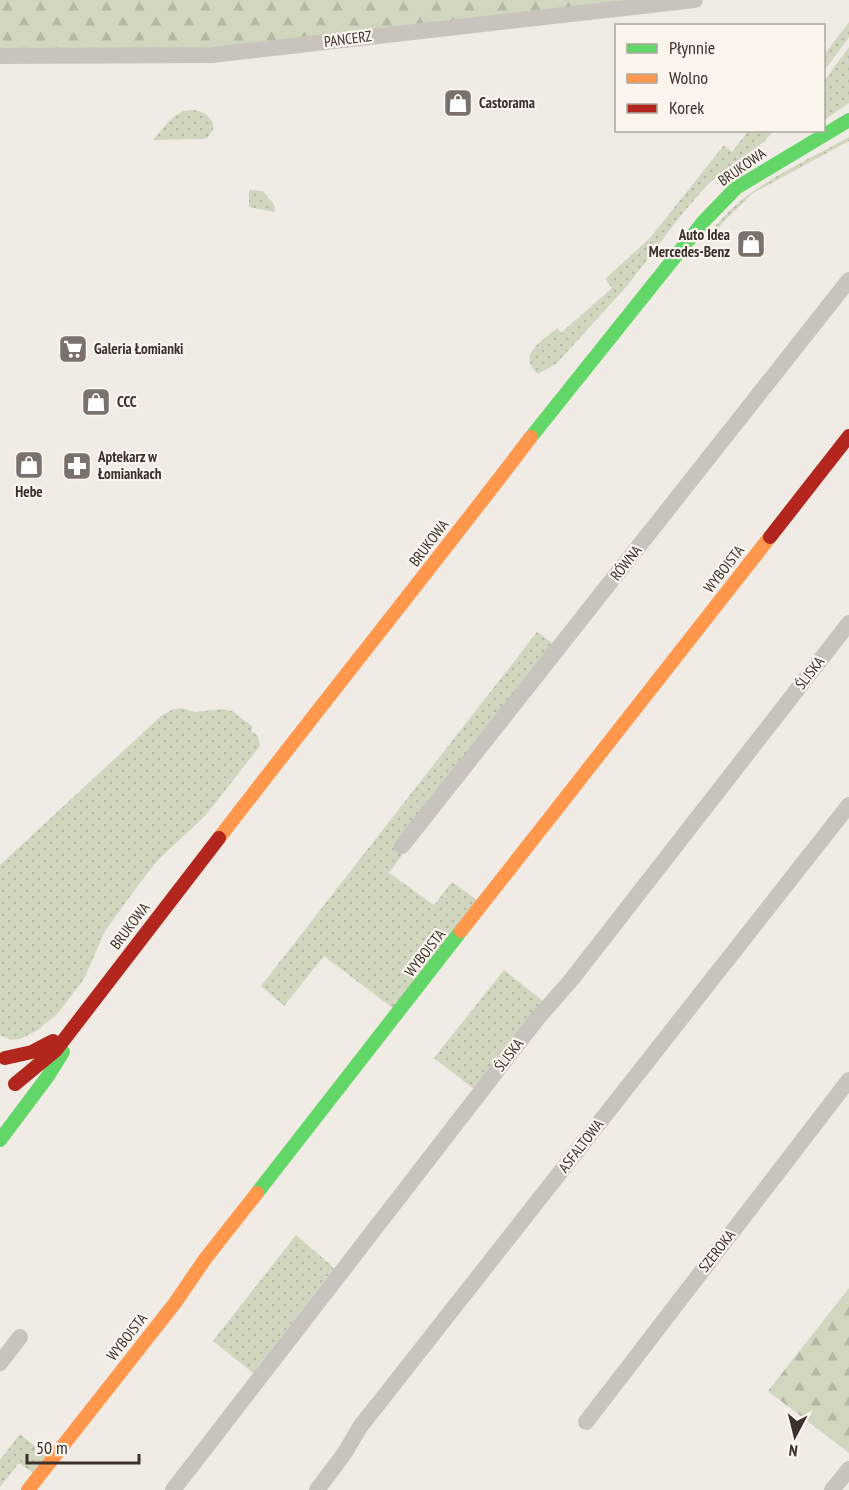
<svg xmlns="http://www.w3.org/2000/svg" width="849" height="1490" font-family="'PT Sans Narrow',sans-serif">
	<defs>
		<pattern id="grass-dots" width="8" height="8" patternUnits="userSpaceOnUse" patternTransform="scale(1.5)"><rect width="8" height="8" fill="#d1d6bf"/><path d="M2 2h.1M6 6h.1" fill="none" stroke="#b4b8a4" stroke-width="1.8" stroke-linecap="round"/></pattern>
		<pattern id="forest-firs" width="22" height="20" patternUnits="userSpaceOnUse" patternTransform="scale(1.5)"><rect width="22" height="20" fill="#d1d6bf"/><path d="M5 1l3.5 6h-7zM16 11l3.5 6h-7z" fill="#b4b8a4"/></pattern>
	</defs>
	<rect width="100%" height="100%" fill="#f0ebe5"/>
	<path fill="url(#grass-dots)" d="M849,22V37L824,71V55Z
		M849,47V103L824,120V81Z
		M194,110C204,112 215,118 213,130L207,138L202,139L153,140C165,127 174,109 194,110Z
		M749,130L773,131L765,141L708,184L682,214L627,286L556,364L538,374C516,354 542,342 557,328L561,333L612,288L605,279L650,238L724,145L732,152Z
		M849,137V141L753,193L723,222L713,234L711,232C746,185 800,165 849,137Z
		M249,190L263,191L275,206L274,212L249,207Z
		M537,632L554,644L389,873L434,905L452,882L477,900L394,1009L324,956L284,1006L261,986Z
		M181,708L195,712L223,709L232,711L253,727L251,731L258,736L260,746L205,816L158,860L139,884L105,931L84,979L59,1012L38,1030L20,1039L11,1040L0,1035V865L161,716L172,710Z
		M504,970L543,1001L474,1089L434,1058Z
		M296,1235L334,1268L253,1373L213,1341Z
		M20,1434L46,1455L33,1473L19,1463L0,1487V1460Z"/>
	<path fill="url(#forest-firs)" d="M0,0H646L226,49L0,50Z
		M849,1288V1453L768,1391Z"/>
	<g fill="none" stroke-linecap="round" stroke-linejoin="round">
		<path stroke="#c9c3be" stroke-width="16" d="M0,56L212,55L695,0
			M402,846L849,280
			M0,1363L20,1337
			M586,1422L849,1080
			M173,1490L537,1019L572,979L849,623
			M317,1490L344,1454L360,1427L849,805
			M832,1490L849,1469"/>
		<path stroke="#63d668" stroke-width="14" d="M531,437L703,222L736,188L849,120
			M0,1140L48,1076L63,1052
			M257,1193L461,931"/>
		<path stroke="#ff974d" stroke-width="14" d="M219,838C322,704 428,572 531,437
			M461,931L770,537
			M28,1490L175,1303L205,1259L257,1193"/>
		<path stroke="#b3261e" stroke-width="14" d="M770,537L849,436
			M5,1058L32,1052L53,1041
			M15,1084L56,1050L219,838"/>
	</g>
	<defs>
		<g id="shop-square" transform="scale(1.5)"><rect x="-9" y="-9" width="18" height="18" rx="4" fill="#7a716c" stroke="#fbf5ee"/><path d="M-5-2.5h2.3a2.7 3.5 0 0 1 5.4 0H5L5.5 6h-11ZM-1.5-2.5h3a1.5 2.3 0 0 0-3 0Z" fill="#fff"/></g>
		<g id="supermarket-square" transform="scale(1.5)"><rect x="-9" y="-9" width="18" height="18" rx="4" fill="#7a716c" stroke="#fbf5ee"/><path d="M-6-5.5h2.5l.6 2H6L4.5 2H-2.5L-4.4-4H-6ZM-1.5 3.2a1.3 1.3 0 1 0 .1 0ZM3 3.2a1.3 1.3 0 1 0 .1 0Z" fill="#fff"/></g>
		<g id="pharmacy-square" transform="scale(1.5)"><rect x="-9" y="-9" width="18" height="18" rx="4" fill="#7a716c" stroke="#fbf5ee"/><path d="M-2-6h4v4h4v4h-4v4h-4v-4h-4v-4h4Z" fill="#fff"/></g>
	</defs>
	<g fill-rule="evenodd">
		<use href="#shop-square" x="458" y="103"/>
		<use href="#shop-square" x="751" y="244"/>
		<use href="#supermarket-square" x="73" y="349"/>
		<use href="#shop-square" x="96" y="402"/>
		<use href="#shop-square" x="29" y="465"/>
		<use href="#pharmacy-square" x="77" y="466"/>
	</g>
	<g text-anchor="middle" stroke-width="4.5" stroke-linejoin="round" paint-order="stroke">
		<g font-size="15" fill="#3b302b" stroke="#fbf5ee">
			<text transform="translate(348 39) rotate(-7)" y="5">PANCERZ</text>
			<text transform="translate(742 167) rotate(-35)" y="5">BRUKOWA</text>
			<text transform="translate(429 543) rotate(-53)" y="5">BRUKOWA</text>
			<text transform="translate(626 563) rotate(-52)" y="5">RÓWNA</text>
			<text transform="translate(724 569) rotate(-52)" y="5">WYBOISTA</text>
			<text transform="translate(810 673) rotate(-52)" y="5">ŚLISKA</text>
			<text transform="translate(130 926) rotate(-53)" y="5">BRUKOWA</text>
			<text transform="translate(425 953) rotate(-52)" y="5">WYBOISTA</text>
			<text transform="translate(509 1055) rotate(-52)" y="5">ŚLISKA</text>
			<text transform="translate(581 1146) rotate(-52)" y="5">ASFALTOWA</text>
			<text transform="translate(717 1251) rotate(-52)" y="5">SZEROKA</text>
			<text transform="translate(127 1337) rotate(-52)" y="5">WYBOISTA</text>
		</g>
		<g font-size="15" font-weight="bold" fill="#3b302b" stroke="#fbf5ee" text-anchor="start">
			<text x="479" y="108">Castorama</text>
			<text x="730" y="240" text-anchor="end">Auto Idea<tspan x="730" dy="17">Mercedes-Benz</tspan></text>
			<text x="94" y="354">Galeria Łomianki</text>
			<text x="117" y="407">CCC</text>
			<text x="98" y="462">Aptekarz w<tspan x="98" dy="17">Łomiankach</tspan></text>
			<text x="29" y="497" text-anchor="middle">Hebe</text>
		</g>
	</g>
	<rect x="615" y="24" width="210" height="108" fill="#fbf5ee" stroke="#aea6a0" stroke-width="1.5"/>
	<rect x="627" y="44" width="30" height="9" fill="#63d668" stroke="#aea6a0" stroke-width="1.5"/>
	<text x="669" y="54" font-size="18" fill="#3b302b">Płynnie</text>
	<rect x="627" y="74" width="30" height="9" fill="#ff974d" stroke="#aea6a0" stroke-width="1.5"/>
	<text x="669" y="84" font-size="18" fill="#3b302b">Wolno</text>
	<rect x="627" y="104" width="30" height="9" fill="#b3261e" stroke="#aea6a0" stroke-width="1.5"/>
	<text x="669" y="114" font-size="18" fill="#3b302b">Korek</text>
	<g transform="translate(795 1436) rotate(187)" stroke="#fbf5ee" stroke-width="4.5" paint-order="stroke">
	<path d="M0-4.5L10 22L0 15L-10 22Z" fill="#3b302b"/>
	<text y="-9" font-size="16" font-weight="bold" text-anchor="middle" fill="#3b302b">N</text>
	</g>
	<path d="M27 1454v9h112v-9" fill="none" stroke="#3b302b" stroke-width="3"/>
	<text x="36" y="1454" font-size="18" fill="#3b302b" stroke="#fbf5ee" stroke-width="4.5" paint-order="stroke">50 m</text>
</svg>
